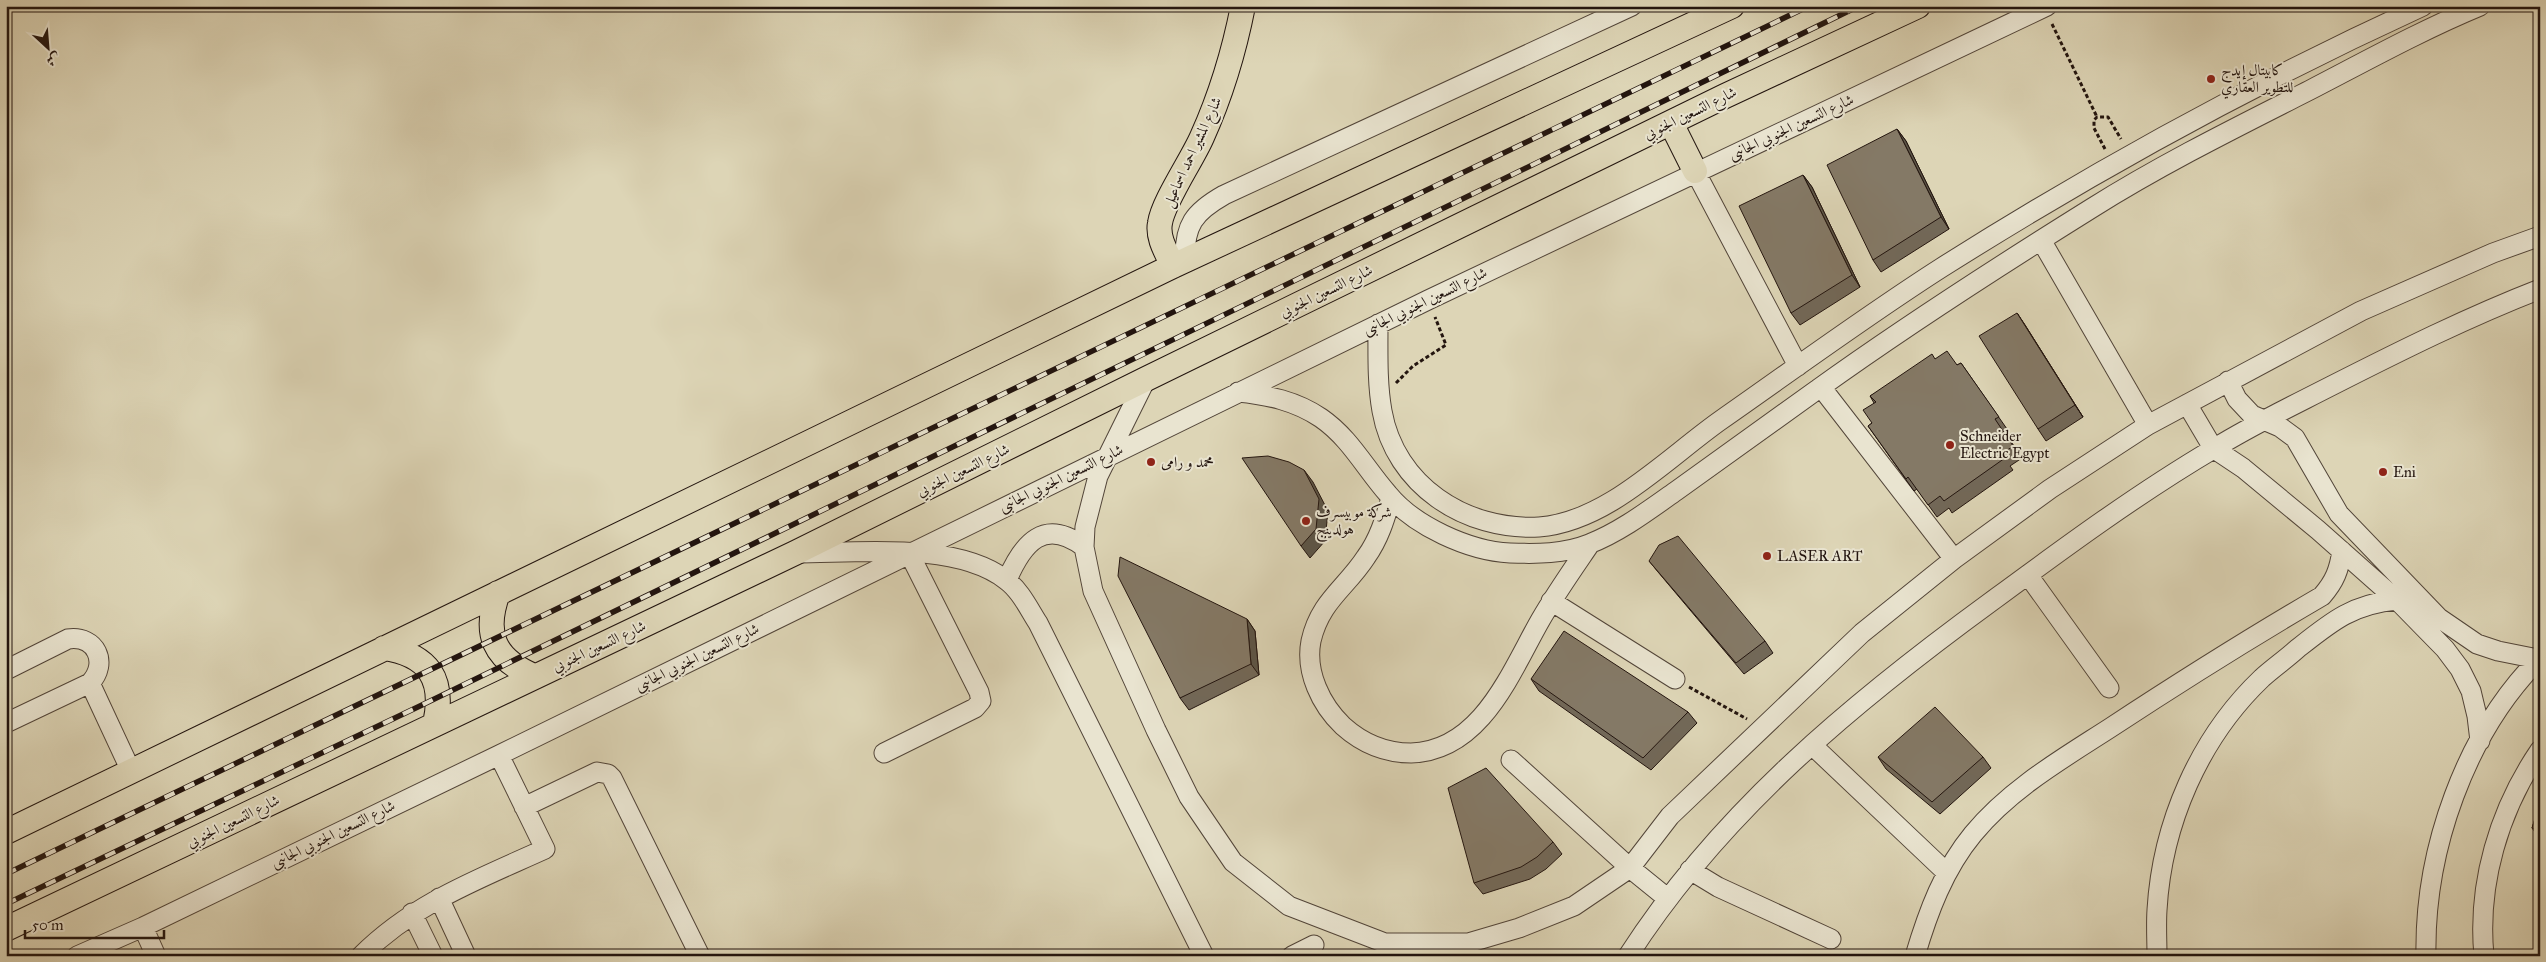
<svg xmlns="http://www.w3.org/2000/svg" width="2546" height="962" font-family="'IM FELL Great Primer',Amiri,serif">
	<rect width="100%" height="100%" fill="#ddd5b6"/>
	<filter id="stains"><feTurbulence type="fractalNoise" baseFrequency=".004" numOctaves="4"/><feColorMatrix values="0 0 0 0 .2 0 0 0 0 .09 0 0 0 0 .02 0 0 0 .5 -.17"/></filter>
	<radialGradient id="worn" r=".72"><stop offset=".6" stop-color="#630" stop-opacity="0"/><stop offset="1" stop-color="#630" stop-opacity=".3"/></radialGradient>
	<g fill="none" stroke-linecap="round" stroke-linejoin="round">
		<g stroke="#524539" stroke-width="21">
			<path id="minor" d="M1695,171L1798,366
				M2041,240L2148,425
				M1185,261C1184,225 1194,212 1224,195L1632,6
				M1378,324C1378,353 1377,383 1382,411C1395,485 1465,531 1539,527C1607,522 1667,458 1721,420C1794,369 1866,316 1941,268C2096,170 2257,82 2423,6
				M1146,379L1098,476L1085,527L1084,547L1093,591L1156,730L1189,797L1233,862L1289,906L1385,943H1468L1519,928L1574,906L1630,868L1670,816L1862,633L1954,559L2050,489L2148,425L2361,311L2493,253L2540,236
				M2228,381L2237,399L2252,415L2280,427L2295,438L2339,514L2439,618L2477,644L2498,651L2538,659
				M1821,387L1954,559
				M1238,392C1268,395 1296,401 1321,418C1350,438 1365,468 1388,494C1414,526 1469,551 1510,553C1537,554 1564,554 1589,544C1620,532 1649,510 1676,491C1724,457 1771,423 1818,389C1907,325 1999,266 2092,208C2162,164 2237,127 2310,90C2366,61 2422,30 2480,6
				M2187,404L2213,448L2243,468L2318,530L2397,600L2445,649L2460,669L2471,691L2477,716L2480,741
				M1391,498C1385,519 1379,539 1366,557C1346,588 1320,601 1311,641C1305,672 1321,705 1343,726C1362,743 1385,753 1411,753C1482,751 1511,671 1541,619C1556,593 1573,569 1590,544
				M796,553C857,553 956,541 1006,580C1020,590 1029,609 1038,623L1204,956
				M2028,575L2109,688
				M1007,580C1023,543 1044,517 1084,547
				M1551,601L1675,679
				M6,670L68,639C96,635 109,663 90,683L6,723
				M90,683L131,771
				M1812,745L1946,872
				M884,753L975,708L981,701L979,692L909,553
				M1511,760L1630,868L1667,898
				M524,807L597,772L608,774L612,778L700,956
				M1690,870L1718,887L1831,939
				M439,898L466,956
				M412,913L433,956
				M143,927L156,956
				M77,956L143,927L499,755L1428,300L2047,6
				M361,956C414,903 479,879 545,849L499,755
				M1292,956L1314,945
				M1628,956C1721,811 1855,701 1992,601C2064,548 2137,494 2215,448C2252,425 2292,406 2331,386C2400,351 2468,317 2540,289
				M1915,956C1928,912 1944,869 1973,834C2010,789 2062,759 2110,728C2180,682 2250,638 2322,596C2335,581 2339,570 2342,551
				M2157,956C2157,941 2156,925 2157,910C2162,824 2199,738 2262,678C2273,668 2286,659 2297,649C2331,622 2352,604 2397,600
				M2426,956C2424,851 2465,733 2540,658
				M2484,956C2477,884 2499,810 2540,750"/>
		</g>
		<g stroke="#23150f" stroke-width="26">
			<path id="major" d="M1671,123L1695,171
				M1173,266C1167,253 1157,238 1160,223C1163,202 1192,160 1202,137C1221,95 1234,52 1243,6
				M498,593C483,634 494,659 534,676
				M384,648C429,655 445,679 435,724
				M6,832L1173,266L1732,6
				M6,929L795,553L1146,379L1725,96L1918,6"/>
		</g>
		<path stroke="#23150f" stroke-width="3" stroke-dasharray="4 2.5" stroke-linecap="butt" d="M2052,24L2097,117
			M2105,149L2094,128V120L2097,117H2108L2121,139
			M1396,383L1413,366L1446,345L1435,317
			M1689,687L1747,719"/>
		<use href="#minor" stroke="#e9e4d0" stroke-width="19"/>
		<use href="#major" stroke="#ddd5b6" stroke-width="24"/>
		<g stroke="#23150f" stroke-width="5.5">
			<path id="rail" d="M6,874L1809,6
				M6,904L422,705L1859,6"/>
		</g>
		<use href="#rail" stroke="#e9e4d0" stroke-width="4" stroke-dasharray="11" stroke-linecap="butt"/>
	</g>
	<path fill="#726858" stroke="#23150f" d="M1897,129L1906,141L1949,229L1881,272L1873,260Z
		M1803,175L1812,187L1860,287L1800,325L1791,313Z
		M2017,313L2025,325L2083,417L2046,441L2038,429Z
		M1935,359L1957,365L1961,363L2007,429L2004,431L2022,458L2010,466L2013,470L1952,513L1949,508L1937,517L1917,489L1914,491L1868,426L1872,423L1874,403L1870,396Z
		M1649,561L1765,641L1773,653L1744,674L1658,572Z
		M1247,619L1255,631L1259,675L1189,710L1180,698Z
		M1531,679L1688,712L1697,723L1651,770L1539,691Z
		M1878,757H1983L1991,768L1940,814L1886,769Z
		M2540,803V839L2532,828Z
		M1553,842L1562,854L1546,869L1530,879L1483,894L1474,883Z"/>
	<path fill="#5c5547" stroke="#23150f" d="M1897,129L1906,141L1949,229L1941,217Z
		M1803,175L1812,187L1860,287L1852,275Z
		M2017,313L2025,325L2083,417L2075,405Z
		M1304,470L1313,482L1328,511L1325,541L1310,558L1301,546Z
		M1247,619L1255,631L1259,675L1251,664Z"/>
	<path fill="#847966" stroke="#23150f" d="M1897,129L1941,217L1873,260L1827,165Z
		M1803,175L1852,275L1791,313L1739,206Z
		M2017,313L2075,405L2038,429L1979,336Z
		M1947,351L1957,365L1961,363L1999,417L1995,419L2013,446L2002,454L2005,458L1944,501L1940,496L1928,505L1908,477L1906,479L1868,426L1872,423L1863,410L1876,402L1870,396L1932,354L1935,359Z
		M1268,456L1289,462L1304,470L1319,499L1316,529L1301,546L1242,458Z
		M1678,536L1765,641L1736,663L1649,561L1659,545Z
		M1120,557L1247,619L1251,664L1180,698L1118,576Z
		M1564,631L1688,712L1643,758L1531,679Z
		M1935,707L1983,757L1932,802L1878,757Z
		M1486,768L1553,842L1537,857L1521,867L1474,883L1448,788Z
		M2540,803V830L2532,828Z"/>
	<g fill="#8f2418" stroke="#e9e4d0" stroke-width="2">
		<circle cx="2211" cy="79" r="5"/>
		<circle cx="1950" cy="445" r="5"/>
		<circle cx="1151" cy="462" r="5"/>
		<circle cx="2383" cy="472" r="5"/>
		<circle cx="1306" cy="521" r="5"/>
		<circle cx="1767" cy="556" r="5"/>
	</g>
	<g text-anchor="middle" stroke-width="4" stroke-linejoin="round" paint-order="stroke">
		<g font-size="15" fill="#23150f" stroke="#e9e4d0" text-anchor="start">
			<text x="2221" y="75">كابيتال إيدج<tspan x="2221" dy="17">للتطوير العقاري</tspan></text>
			<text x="1960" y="441">Schneider<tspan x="1960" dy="17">Electric Egypt</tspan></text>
			<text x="1161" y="467">محمد و رامى</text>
			<text x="2393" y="477">Eni</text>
			<text x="1316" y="517">شركة موبيسرف<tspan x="1316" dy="17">هولدينج</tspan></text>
			<text x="1777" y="561">LASER ART</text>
		</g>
		<g font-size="15" fill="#23150f" stroke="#e9e4d0">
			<text transform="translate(1690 113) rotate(-26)" y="5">شارع التسعين الجنوبي</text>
			<text transform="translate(1791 127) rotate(-25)" y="5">شارع التسعين الجنوبي الجانبى</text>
			<text transform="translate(1192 152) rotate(-65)" y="5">شارع المشير احمد اسماعيل</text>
			<text transform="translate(1326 291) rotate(-26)" y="5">شارع التسعين الجنوبي</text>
			<text transform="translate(1425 301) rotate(-26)" y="5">شارع التسعين الجنوبي الجانبى</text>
			<text transform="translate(963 470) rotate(-26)" y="5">شارع التسعين الجنوبي</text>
			<text transform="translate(1061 478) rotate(-26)" y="5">شارع التسعين الجنوبي الجانبى</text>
			<text transform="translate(599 646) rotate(-25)" y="5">شارع التسعين الجنوبي</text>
			<text transform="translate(697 657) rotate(-26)" y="5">شارع التسعين الجنوبي الجانبى</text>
			<text transform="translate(233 821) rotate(-26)" y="5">شارع التسعين الجنوبي</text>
			<text transform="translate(333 834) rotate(-26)" y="5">شارع التسعين الجنوبي الجانبى</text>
		</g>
	</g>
	<rect width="2546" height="962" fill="none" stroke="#ddd5b6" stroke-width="25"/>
	<rect x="8" y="8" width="2531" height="947" fill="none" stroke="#23150f" stroke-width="2.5"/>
	<rect x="12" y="12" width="2521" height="937" fill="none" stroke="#23150f"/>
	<g transform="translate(48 48) rotate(154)" stroke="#e9e4d0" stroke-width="4" paint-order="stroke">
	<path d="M0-4L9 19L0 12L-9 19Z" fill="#23150f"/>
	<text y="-8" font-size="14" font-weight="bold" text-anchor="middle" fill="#23150f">ش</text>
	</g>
	<path d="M25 930v8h139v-8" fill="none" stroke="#23150f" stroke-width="2.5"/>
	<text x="32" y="930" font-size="15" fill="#23150f" stroke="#e9e4d0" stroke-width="4" paint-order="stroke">50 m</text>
	<rect width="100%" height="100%" filter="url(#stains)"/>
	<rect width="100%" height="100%" fill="url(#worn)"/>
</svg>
